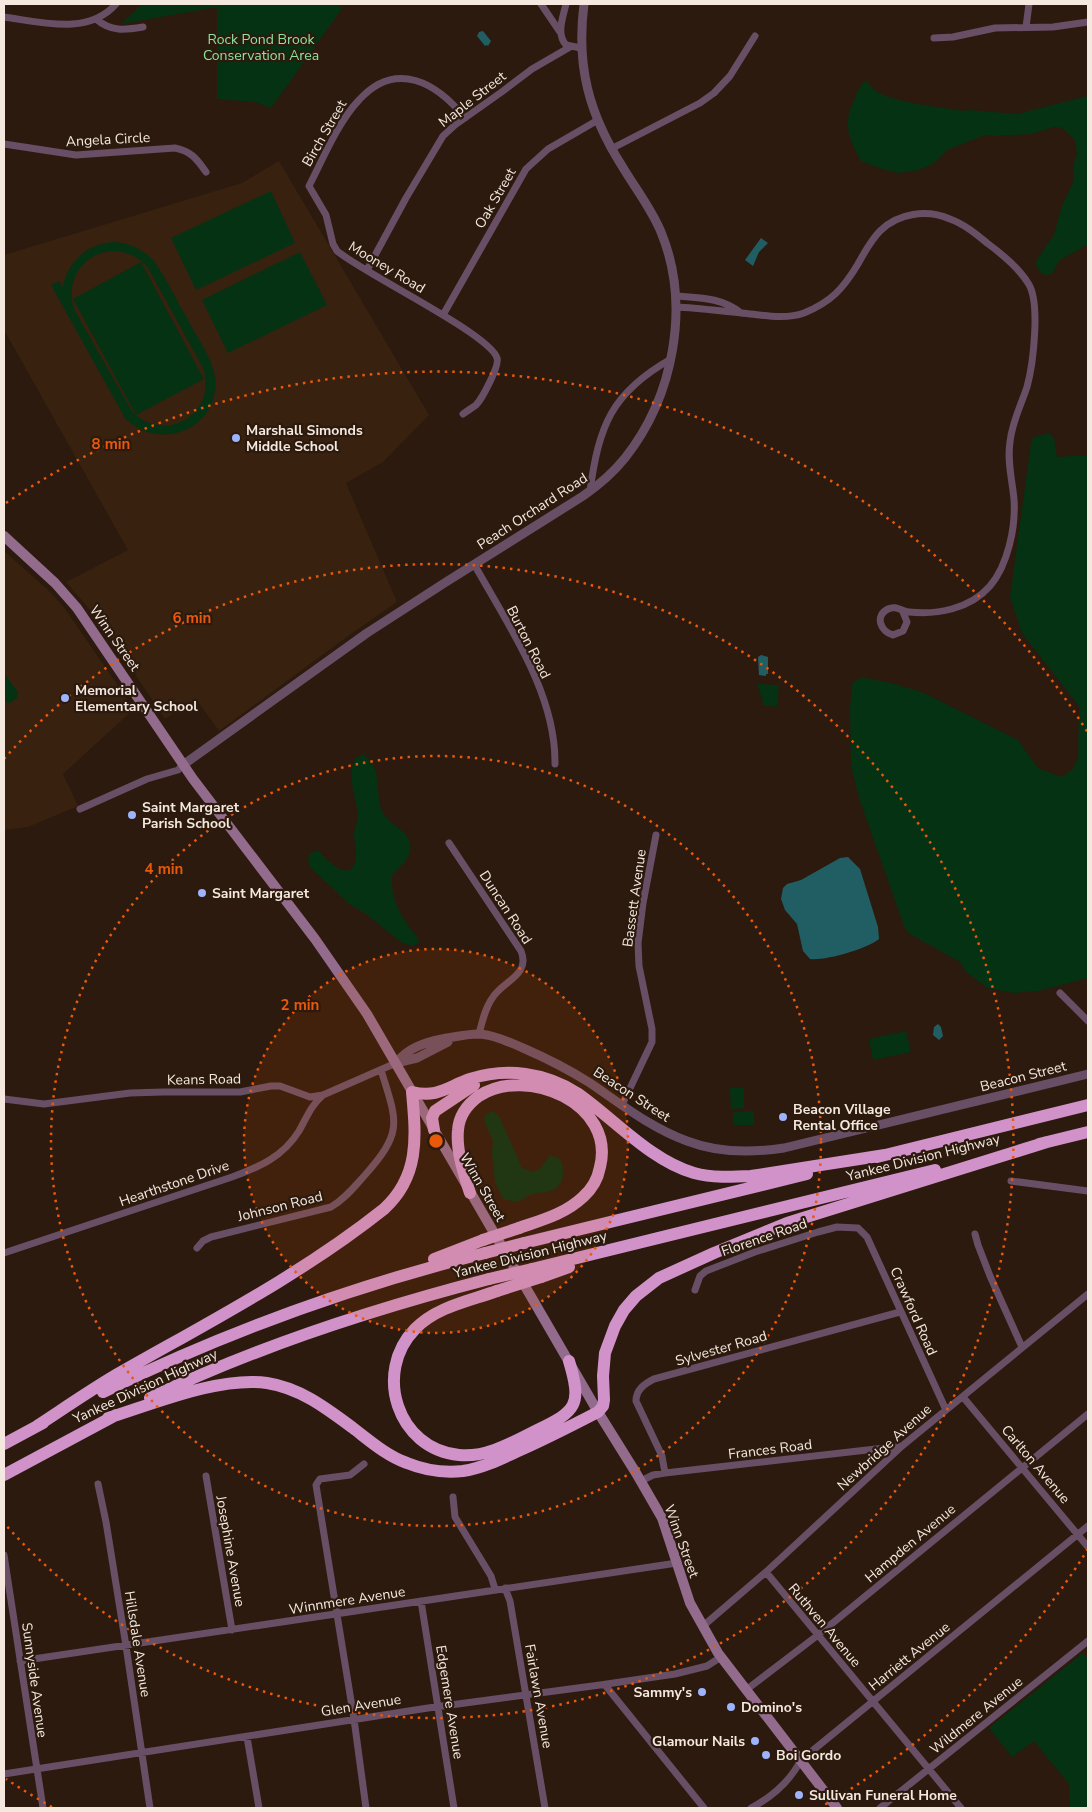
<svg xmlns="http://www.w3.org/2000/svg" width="1092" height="1812" font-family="'Nunito Sans',sans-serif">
	<rect width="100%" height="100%" fill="#2b1a0d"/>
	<path fill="#38210f" d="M279,161L429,415L383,462L346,483L397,602L348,636L219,731L196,699L165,719L129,665L86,605L66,582L128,550L4,330V255L242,183Z
		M4,551L47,589L63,606L134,709L63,774L78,806L28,827L4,830Z"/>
	<path fill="#063214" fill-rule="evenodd" d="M142,4H340L341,10L271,108L255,102L217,99V7L121,24Z
		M866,81C869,83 871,87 873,89C890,103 942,107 964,111L968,110L1017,114L1088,96V244L1059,261L1052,274C1041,277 1037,271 1036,261L1054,235L1061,209L1073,182L1074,163L1077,154L1075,140L1062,128L1054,127L1031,134L994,136L985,135L947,150L933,164L919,170L899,173L882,169L861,161C846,134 843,121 857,93C860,87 860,84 866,81Z
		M271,191L295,243L196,290L171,238Z
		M113,242C130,243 143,249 154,261C167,279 176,300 187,318C196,336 212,357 215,377C221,429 159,453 125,418L51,285L59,281L63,287C67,262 87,244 113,242ZM113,251C128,252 139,257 148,268L203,368C218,413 167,444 133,413L74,309C65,280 83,253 113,251Z
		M300,252L327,305L228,353L202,300Z
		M141,262L204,379L136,415L73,299Z
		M1049,433L1054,438L1057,457L1088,455V978L1038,991L1014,993L988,988L966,972L960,962L908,933L903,923L859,798L851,765L850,710L852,684L861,677L895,684L924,693L1018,740L1038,768L1061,777L1072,770L1078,759L1079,706L1022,633L1010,597L1031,443L1033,437Z
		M4,673L18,692L17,698L10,703L4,701Z
		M757,684L779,685L777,707L763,705L762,698Z
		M363,754C384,768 374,791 382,811C388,825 406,828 410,843C413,857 401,866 392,875C390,900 402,918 417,937L419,943L412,946L401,942L366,914L348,903L310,867L308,860L309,854L318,850C327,860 352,887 356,857C357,849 354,841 354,834C355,827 358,821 358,815C357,799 341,762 363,754Z
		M906,1031L911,1052L873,1060L869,1039Z
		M730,1088H744V1108L731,1109Z
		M493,1111L499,1116L522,1168L533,1172L541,1168L550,1155L560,1159C565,1168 565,1185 553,1190C548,1193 542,1192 537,1193C520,1196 526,1206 503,1199L495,1182L492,1153L493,1141L484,1120L486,1114Z
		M754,1111V1125H733V1112Z
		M1083,1653L1088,1659V1808H1070L1069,1784L1034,1741L1012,1757L989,1728Z"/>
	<path fill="#205e63" d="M483,31L491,41L488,46L487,45L485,46L477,36L479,32Z
		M761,238L768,243L759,252L753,266L745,260Z
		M761,655L768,657V674H766V676L759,675L758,657Z
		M848,857L860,869L878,927L879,939C867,949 825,961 810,959L803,951L797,924L785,910L781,899L783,888L787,884L801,880L840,858Z
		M938,1024L941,1027L943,1036L939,1040L933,1035L934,1027Z"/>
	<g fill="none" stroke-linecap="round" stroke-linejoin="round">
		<path stroke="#684f65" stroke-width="7" d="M541,4L560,32
			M566,4C563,17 556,34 566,45L581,48
			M4,17C41,22 88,36 116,4
			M96,19C111,32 125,30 143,27
			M1026,27L1029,4
			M934,38L953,37L995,28L1053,27L1088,22
			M4,144L76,155L175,148C191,151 197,159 206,172
			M611,149L700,103L714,93L730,76L755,36
			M367,270L406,198L443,136L455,125L503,91L532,69L570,47
			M676,296C699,298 721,297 741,313
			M676,307C698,308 720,311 742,313C762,315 785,320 804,313C831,302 843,289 858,264C864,253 871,240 880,231C898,213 927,209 950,219C964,224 976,234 987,243C1002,254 1018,267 1028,283C1041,302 1033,365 1027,387C1021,405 1012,422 1010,442C1007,461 1012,479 1014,499C1016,526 1008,565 990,586C970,609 937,615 909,612C901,611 896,605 888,609C874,616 881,632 893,635L903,631L907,622L903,612
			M443,315L526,169L548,149L598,120
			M463,414C467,411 472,408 476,405C482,399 500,365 497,358C490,334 363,273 337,251L333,244L326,215L309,186C323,159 338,122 359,100C396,59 437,83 465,118
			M590,491C599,426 611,393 671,359
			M474,564C508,625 556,693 555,764
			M80,809L147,779L178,770L183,765
			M449,843L521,951C531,975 503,981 493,997C485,1008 482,1022 479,1034
			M1060,993L1088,1021
			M4,1099L44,1104L130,1093L163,1092H240L271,1086H280L310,1097L323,1095L396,1063
			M622,1105L652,1042V1029L639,966L638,943L643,903L656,835
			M1011,1181L1088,1191
			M975,1234L978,1245L990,1276L1022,1347
			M197,1248L203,1241L211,1237L331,1207C345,1199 355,1186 365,1175C404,1131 397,1122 381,1070
			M4,1253L232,1177C259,1167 283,1157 299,1131C306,1119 311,1105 323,1095
			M695,1290L700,1276L706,1271L755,1252L818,1232L837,1227L858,1228L867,1237L946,1410
			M963,1397L1088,1547
			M364,1464L350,1475L320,1479L316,1485L354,1719L366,1808
			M665,1473L662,1456L636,1401C636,1390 644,1384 654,1379L900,1312
			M206,1476L232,1630
			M641,1481L653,1475L665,1473L902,1446
			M98,1484L106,1522L126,1646L150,1808
			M453,1497L455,1517L491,1576L495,1589
			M4,1555L43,1808
			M766,1572L961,1808
			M505,1588L510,1601L545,1808
			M421,1601L454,1808
			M703,1626L766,1572L902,1446L1088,1294
			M20,1661L677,1563
			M605,1685L704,1808
			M746,1690L818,1635L1088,1414
			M247,1737L259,1808
			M4,1774L428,1708L600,1685L675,1674L707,1666L721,1657
			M751,1808C772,1797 790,1781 801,1760L1088,1526
			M880,1808L1088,1641"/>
		<path stroke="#684f65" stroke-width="9" d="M183,765L367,633L446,582L583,496C599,485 613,473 625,458C674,396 691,305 661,232C651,208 635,188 622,166C589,114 576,66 584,4
			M396,1063C408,1048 423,1043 442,1039C454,1037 467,1034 479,1034C494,1035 509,1042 523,1048C546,1058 568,1069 590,1083C621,1104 651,1128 687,1141C718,1153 751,1153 784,1148L1088,1074
			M396,1063L417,1058L448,1042"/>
		<path stroke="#926b8d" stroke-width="10" d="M4,536L55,583L77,608L193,779L315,939L367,1014L598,1412L636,1473L662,1518L690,1603L718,1653L837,1808"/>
		<path stroke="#d092c9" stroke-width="12" d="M434,1130L432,1118L435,1111L474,1085
			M1039,1144L1088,1132
			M877,1157L1088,1105
			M470,1193C464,1174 456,1151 458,1130C459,1116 468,1104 479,1096C527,1065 616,1104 600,1167C598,1178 592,1189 583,1197C565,1214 542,1220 519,1228
			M524,1243L807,1174
			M434,1259L483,1240
			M532,1269L935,1170
			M541,1277L569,1267
			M497,1291C469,1301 436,1307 415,1329C373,1372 397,1449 459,1455C486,1458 513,1442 537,1430C577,1411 582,1405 569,1361
			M103,1392C226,1332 353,1286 485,1253
			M150,1398C258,1346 373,1309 489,1279
			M108,1418C153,1404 220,1376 267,1383C300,1388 326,1408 353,1428C370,1441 387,1456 407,1463C424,1470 444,1473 463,1471C482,1468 499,1460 516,1452C544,1440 571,1426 598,1412L603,1406L604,1400L603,1376L605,1353L615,1326L624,1310L636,1296L659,1278L714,1253L787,1223L1047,1142
			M37,1426C63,1409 89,1391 116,1375C207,1323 301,1275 384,1209C420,1176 416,1137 412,1092C438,1098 447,1087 470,1079C507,1067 545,1073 577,1093C613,1118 651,1161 694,1173C712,1178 732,1177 751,1176L885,1155
			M4,1444L43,1423
			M4,1475L116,1415"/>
		<path stroke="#d092c9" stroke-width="12" d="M483,1240L519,1228
			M485,1253L524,1243
			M489,1279L532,1269
			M497,1291L541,1277"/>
	</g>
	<circle cx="436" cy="1141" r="192" fill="#e8590c" fill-opacity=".12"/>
	<g fill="none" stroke="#e8590c" stroke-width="2.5" stroke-dasharray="2.5 5">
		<circle cx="436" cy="1141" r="192"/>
		<circle cx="436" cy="1141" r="385"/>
		<path d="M4 759A577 577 0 1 1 4 1523"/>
		<path d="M1088 1549A769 769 0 0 1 821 1807M52 1807A769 769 0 0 1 6 1779M6 503A769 769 0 0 1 1088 733"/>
	</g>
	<g fill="#9db4fd" stroke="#2b1a0d" stroke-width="2">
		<circle cx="236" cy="438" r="5"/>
		<circle cx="65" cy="698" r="5"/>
		<circle cx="132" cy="815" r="5"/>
		<circle cx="202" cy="893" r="5"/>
		<circle cx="783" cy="1117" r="5"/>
		<circle cx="702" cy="1692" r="5"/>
		<circle cx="731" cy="1707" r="5"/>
		<circle cx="755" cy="1741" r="5"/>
		<circle cx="766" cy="1755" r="5"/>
		<circle cx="799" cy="1795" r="5"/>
	</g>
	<g text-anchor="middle" stroke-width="4.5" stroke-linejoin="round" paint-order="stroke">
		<g font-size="14" fill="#8ae59d" stroke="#2b1a0d">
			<text x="261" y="44">Rock Pond Brook<tspan x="261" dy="16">Conservation Area</tspan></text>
		</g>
		<g font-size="14" fill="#f4e8df" stroke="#2b1a0d">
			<text transform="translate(472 99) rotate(-38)" y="5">Maple Street</text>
			<text transform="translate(324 133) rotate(-60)" y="5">Birch Street</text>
			<text transform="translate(108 139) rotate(-3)" y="5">Angela Circle</text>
			<text transform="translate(495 198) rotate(-60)" y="5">Oak Street</text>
			<text transform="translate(387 267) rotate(31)" y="5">Mooney Road</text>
			<text transform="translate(532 511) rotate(-33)" y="5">Peach Orchard Road</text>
			<text transform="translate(115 638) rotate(55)" y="5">Winn Street</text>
			<text transform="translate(529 642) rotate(63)" y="5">Burton Road</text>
			<text transform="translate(634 898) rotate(-82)" y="5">Bassett Avenue</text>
			<text transform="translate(506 907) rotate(57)" y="5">Duncan Road</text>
			<text transform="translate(1023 1076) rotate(-14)" y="5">Beacon Street</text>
			<text transform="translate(204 1079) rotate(-1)" y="5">Keans Road</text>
			<text transform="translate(632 1094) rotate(33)" y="5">Beacon Street</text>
			<text transform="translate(923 1157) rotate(-14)" y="5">Yankee Division Highway</text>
			<text transform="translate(174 1183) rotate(-19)" y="5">Hearthstone Drive</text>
			<text transform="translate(483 1187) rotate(60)" y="5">Winn Street</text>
			<text transform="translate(280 1206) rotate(-14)" y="5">Johnson Road</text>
			<text transform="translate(764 1237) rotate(-19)" y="5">Florence Road</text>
			<text transform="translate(530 1254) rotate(-14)" y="5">Yankee Division Highway</text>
			<text transform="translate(914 1311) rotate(66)" y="5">Crawford Road</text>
			<text transform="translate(721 1348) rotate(-16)" y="5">Sylvester Road</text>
			<text transform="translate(145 1386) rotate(-25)" y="5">Yankee Division Highway</text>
			<text transform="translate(884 1447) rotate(-42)" y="5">Newbridge Avenue</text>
			<text transform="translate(770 1449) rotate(-7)" y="5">Frances Road</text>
			<text transform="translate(1036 1464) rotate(50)" y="5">Carlton Avenue</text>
			<text transform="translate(682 1541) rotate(70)" y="5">Winn Street</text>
			<text transform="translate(910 1543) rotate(-40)" y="5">Hampden Avenue</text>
			<text transform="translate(231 1551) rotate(80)" y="5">Josephine Avenue</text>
			<text transform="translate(347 1600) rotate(-9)" y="5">Winnmere Avenue</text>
			<text transform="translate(825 1625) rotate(50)" y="5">Ruthven Avenue</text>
			<text transform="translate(138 1644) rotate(81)" y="5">Hillsdale Avenue</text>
			<text transform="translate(909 1656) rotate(-39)" y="5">Harriett Avenue</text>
			<text transform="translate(35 1680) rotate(82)" y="5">Sunnyside Avenue</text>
			<text transform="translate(539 1696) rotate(80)" y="5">Fairlawn Avenue</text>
			<text transform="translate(450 1702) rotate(81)" y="5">Edgemere Avenue</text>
			<text transform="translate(361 1705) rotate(-9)" y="5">Glen Avenue</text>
			<text transform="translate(976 1715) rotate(-39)" y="5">Wildmere Avenue</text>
		</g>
		<g font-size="14" font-weight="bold" fill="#f4e8df" stroke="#2b1a0d" text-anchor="start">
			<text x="246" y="435">Marshall Simonds<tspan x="246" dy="16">Middle School</tspan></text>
			<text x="75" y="695">Memorial<tspan x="75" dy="16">Elementary School</tspan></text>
			<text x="142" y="812">Saint Margaret<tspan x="142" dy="16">Parish School</tspan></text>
			<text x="212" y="898">Saint Margaret</text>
			<text x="793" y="1114">Beacon Village<tspan x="793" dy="16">Rental Office</tspan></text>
			<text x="692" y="1697" text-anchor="end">Sammy's</text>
			<text x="741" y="1712">Domino's</text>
			<text x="745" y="1746" text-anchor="end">Glamour Nails</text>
			<text x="776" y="1760">Boi Gordo</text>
			<text x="809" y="1800">Sullivan Funeral Home</text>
		</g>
	</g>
	<circle cx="436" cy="1141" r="8" fill="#e8590c" stroke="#2b1a0d" stroke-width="2.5"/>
	<g font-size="15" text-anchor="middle" font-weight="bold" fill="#e8590c" stroke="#2b1a0d" stroke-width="4.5" stroke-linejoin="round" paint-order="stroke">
		<text x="111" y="449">8 min</text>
		<text x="192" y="623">6 min</text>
		<text x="164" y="874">4 min</text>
		<text x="300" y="1010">2 min</text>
	</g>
	<rect width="1092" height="1812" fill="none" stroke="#f4e8df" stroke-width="10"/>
</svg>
